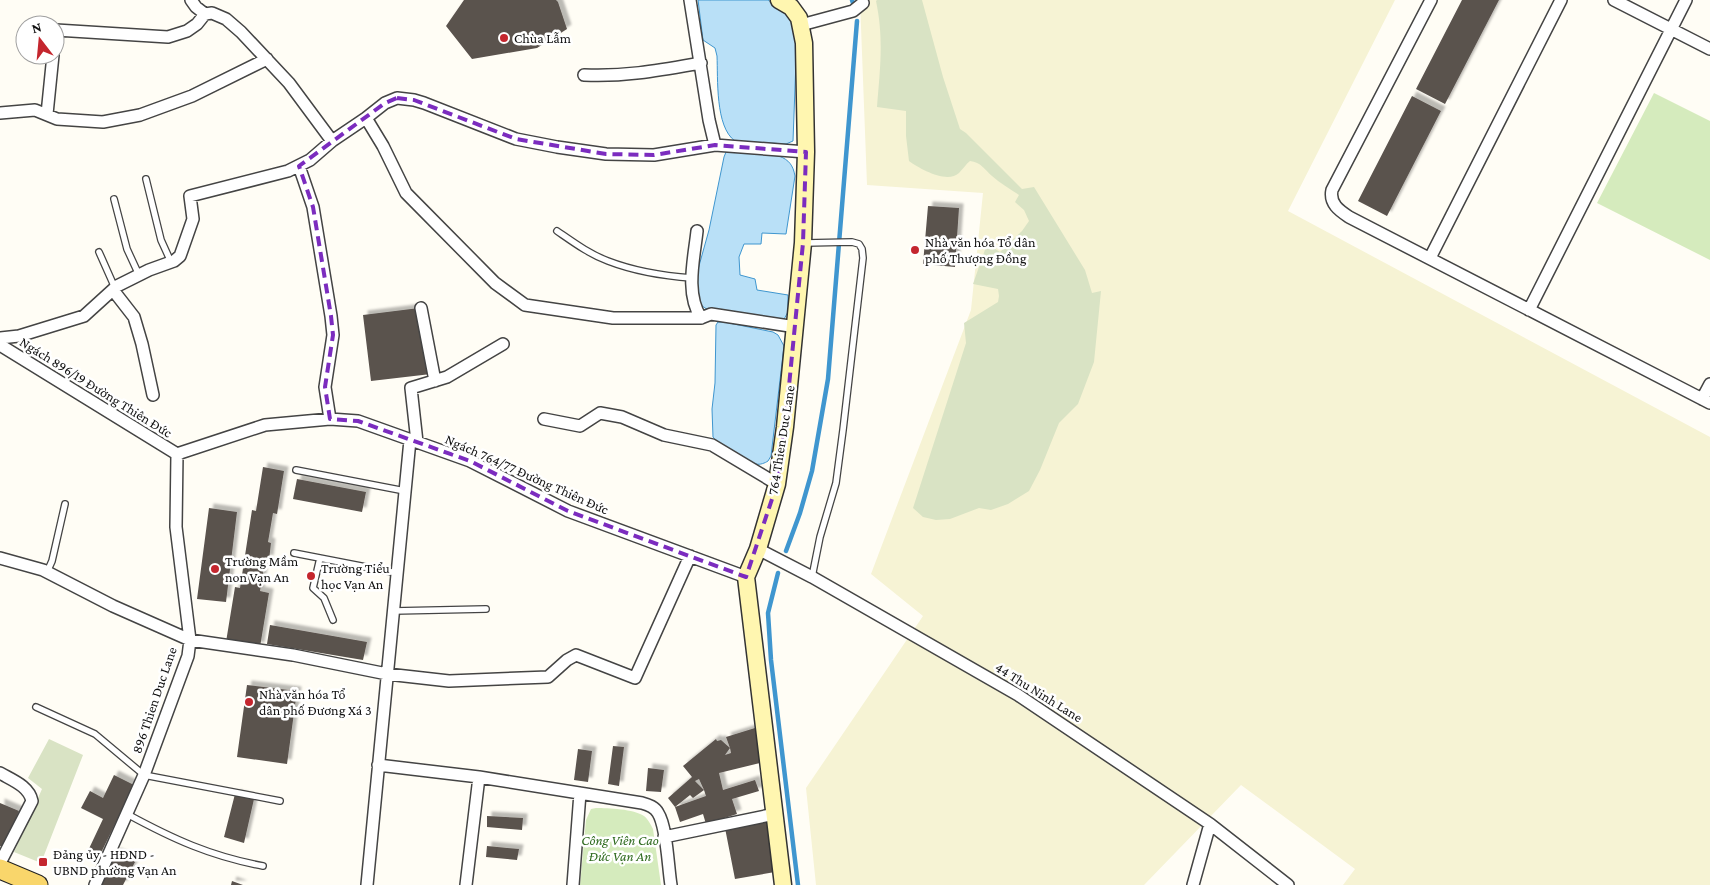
<svg xmlns="http://www.w3.org/2000/svg" width="1710" height="885" font-family="'Crimson Pro',serif">
	<defs>
		<filter id="shadow"><feDropShadow dx="4.5" dy="-4.5" stdDeviation="1" flood-color="#0004"/></filter>
	</defs>
	<rect width="100%" height="100%" fill="#fffdf5"/>
	<path fill="#f6f3d4" d="M860,0H1395L1288,211L1710,437V885H1343L1355,869L1241,785L1144,885H816L806,788L923,616L871,574L971,310L983,193L867,185Z"/>
	<path fill="#d5ebbd" d="M1654,93L1710,121V260L1597,203Z
		M596,808C608,808 634,809 644,816C648,819 651,825 653,829L661,885H580L586,820L591,809Z"/>
	<path fill="#d9e3c4" d="M877,0H922L943,77L960,129L966,133L1022,189L1034,187L1085,270L1092,293L1101,291L1094,362L1078,404L1059,423L1040,470L1029,491L1008,504L991,510L979,508L950,519L936,520L923,517L913,508L966,343L964,323L998,302L999,296L998,289L973,284L987,244L1000,252L1022,231L1029,221L1024,210L1015,202L1019,195C1010,189 1000,183 992,176C985,170 981,162 970,161C966,164 963,169 959,173C947,184 920,169 909,161L906,136V111L877,107C880,69 884,39 876,1Z
		M49,739L83,755L41,863L14,852L42,789L28,778Z"/>
	<path fill="#b9e0f7" stroke="#3f96cf" d="M698,0H768L785,11L791,18L797,34L793,141L786,144L735,141C715,127 718,78 717,56L715,48L703,40Z
		M731,151L779,156C789,160 793,165 795,176L786,234L762,233L761,244H744L739,257L740,275L755,279L757,290L788,295V312L783,321L714,312L705,308L701,305L697,292V273L709,230L724,157L726,152Z
		M718,322H724L773,332L778,335L784,346L771,456L768,461C765,463 760,465 756,464C749,464 718,444 713,437L712,409L715,383L716,325Z"/>
	<g fill="none" stroke-linecap="round" stroke-linejoin="round">
		<path stroke="#3f96cf" stroke-width="4.5" d="M852,0L853,3
			M786,551L800,513L812,471L828,379L857,21
			M778,573L768,613L771,660L798,885"/>
	</g>
	<path fill="#5a524d" fill-rule="evenodd" filter="url(#shadow)" d="M464,0H556L558,2L567,29L537,48L472,59L446,26Z
		M1462,0H1499L1445,104L1416,89Z
		M1412,96L1441,111L1387,216L1358,201Z
		M928,206L959,208L955,267L923,264Z
		M419,308L431,374L371,381L363,315Z
		M263,467L284,471L277,514L273,513L268,542L271,543L269,560L265,559L260,591L269,593L260,647L226,642L235,587L240,588L252,510L256,511Z
		M297,479L366,492L362,512L293,499Z
		M209,508L237,512L226,602L197,599Z
		M270,625L367,642L363,660L267,644Z
		M247,685L297,691L287,764L237,757Z
		M755,728L764,762L719,773L723,790L755,780L759,791L732,799L737,814L706,824L703,814L680,822L675,807L706,796L704,790L693,798L690,795L675,807L668,798L692,777L683,766L716,739L717,741L721,740L730,748L725,755L731,753L730,748L726,737ZM699,779L704,790L695,781Z
		M613,746L624,747L619,786L608,784Z
		M578,749L592,751L588,782L574,780Z
		M648,768L664,770L661,792L646,791Z
		M114,775L134,785L97,861L86,855L103,819L81,808L90,791L103,798Z
		M235,794L254,799L244,843L224,837Z
		M0,803L19,811L3,847L0,846Z
		M487,816L523,818L522,830L487,827Z
		M766,820L775,872L735,879L725,828Z
		M487,846L519,849L517,860L486,857Z
		M116,852L135,862L123,885H100Z
		M232,881L243,885H231Z"/>
	<g fill="none" stroke-linecap="round" stroke-linejoin="round">
		<g stroke="#444" stroke-width="8">
			<path id="lane" d="M146,179L161,240L171,262
				M114,199L127,249L139,275
				M557,231C573,242 589,254 608,261C634,271 664,276 692,278
				M805,243L852,242L859,244L862,249L863,258L843,430L836,483L820,537L812,577
				M99,252L115,288
				M296,470L405,491
				M294,553L397,573
				M320,558L313,588L324,598L333,620
				M47,572L52,561L65,504
				M393,611L486,609
				M36,707L95,734L144,775L280,801
				M127,814C173,839 210,856 263,866"/>
		</g>
		<g stroke="#444" stroke-width="14">
			<path id="street" d="M191,0L196,7L205,14L212,13L226,19L241,32L289,83L332,141
				M690,0L709,120L715,145
				M1431,0L1332,190C1329,204 1340,211 1349,217L1710,403
				M1614,0L1710,49
				M801,25L853,11L863,3
				M55,39L56,30L168,37L187,31L197,24L205,14
				M584,75C625,77 661,70 701,63
				M0,113L35,110L57,119L103,122L140,115L192,96L267,59
				M47,114L53,55
				M366,118L383,146L406,193L495,283L525,305L613,318H701L711,314L796,327
				M299,166L313,207L331,316L333,335L325,387L330,419
				M697,231C694,259 685,293 701,318
				M1430,258L1561,0
				M113,290L134,317L142,344L153,395
				M421,308L435,381
				M1529,310L1686,0
				M0,338L19,336L84,316L117,286L149,270L174,261L180,256L193,219L190,196L288,171L310,160L332,141L366,118L385,103L397,98L414,100L424,103L516,139L557,147L606,154L654,155L715,145L806,152
				M0,345L177,454
				M1702,399L1710,384
				M544,419L580,426L600,413L622,417L664,435L712,445L777,484
				M417,442L411,388L447,377L503,344
				M177,454L265,425L330,419L358,421L470,461L568,511L746,577
				M758,549L812,577L1018,695L1210,824L1288,885
				M0,558L43,570L113,606L190,640L293,655L387,674L449,681L548,677L567,660L576,655L635,678L690,556
				M378,765L479,777L642,803C649,805 655,807 658,813C667,827 668,867 671,885
				M0,773C12,780 29,786 32,801L0,863
				M664,837L775,814
				M95,885L144,775L188,656L190,640L176,527L177,454
				M367,885L410,440
				M466,885L479,777
				M573,885L580,793
				M1193,885L1210,824"/>
		</g>
		<g stroke="#333" stroke-width="19">
			<path id="secondary" d="M779,0L791,7L799,18L804,43L806,152L803,243L785,427L777,484L758,549L746,577L783,885"/>
		</g>
		<g stroke="#222" stroke-width="21">
			<path id="primary" d="M0,869L38,885"/>
		</g>
		<use href="#lane" stroke="#fff" stroke-width="5.5"/>
		<use href="#street" stroke="#fff" stroke-width="11"/>
		<use href="#secondary" stroke="#fff6b0" stroke-width="16"/>
		<use href="#primary" stroke="#f9d66b" stroke-width="19"/>
	</g>
	<path fill="none" stroke="#7b2cbf" stroke-width="4" stroke-dasharray="10 6" stroke-linejoin="round" d="M397,98L414,100L516,139L606,154L654,155L715,145L806,152L803,243L785,427L777,484L746,577L568,511L470,461L358,421L330,419L325,387L333,335L331,316L313,207L299,166L385,103Z"/>
	<g fill="#c4262e" stroke="#fff" stroke-width="2">
		<circle cx="504" cy="38" r="5"/>
		<circle cx="915" cy="250" r="5"/>
		<circle cx="215" cy="569" r="5"/>
		<circle cx="311" cy="576" r="5"/>
		<circle cx="249" cy="702" r="5"/>
		<rect x="38" y="857" width="10" height="10" rx="2.5"/>
	</g>
	<g text-anchor="middle" stroke-width="5" stroke-linejoin="round" paint-order="stroke">
		<g font-size="14" fill="#111" stroke="#fff" text-anchor="start">
			<text x="514" y="43">Chùa Lẫm</text>
			<text x="925" y="247">Nhà văn hóa Tổ dân<tspan x="925" dy="16">phố Thượng Đồng</tspan></text>
			<text x="225" y="566">Trường Mầm<tspan x="225" dy="16">non Vạn An</tspan></text>
			<text x="321" y="573">Trường Tiểu<tspan x="321" dy="16">học Vạn An</tspan></text>
			<text x="259" y="699">Nhà văn hóa Tổ<tspan x="259" dy="16">dân phố Đương Xá 3</tspan></text>
			<text x="53" y="859">Đảng ủy - HĐND -<tspan x="53" dy="16">UBND phường Vạn An</tspan></text>
		</g>
		<g font-size="14" fill="#111" stroke="#fff">
			<text transform="translate(96 387) rotate(32)" y="5">Ngách 896/19 Đường Thiên Đức</text>
			<text transform="translate(781 440) rotate(-81)" y="5">764 Thien Duc Lane</text>
			<text transform="translate(527 474) rotate(24)" y="5">Ngách 764/77 Đường Thiên Đức</text>
			<text transform="translate(1039 692) rotate(32)" y="5">44 Thu Ninh Lane</text>
			<text transform="translate(154 700) rotate(-71)" y="5">896 Thien Duc Lane</text>
		</g>
		<g font-size="14" font-style="italic" fill="#2f6b1f" stroke="#fff">
			<text x="620" y="845">Công Viên Cao<tspan x="620" dy="16">Đức Vạn An</tspan></text>
		</g>
	</g>
	<g transform="translate(40 40) rotate(344)"><circle r="24" fill="#ffffff" stroke="#a0a0a0"/>
	<path d="M0-4L9 19L0 12L-9 19Z" fill="#c4262e"/>
	<text y="-8" font-size="14" font-weight="bold" text-anchor="middle" fill="#111111">N</text>
	</g>
</svg>
